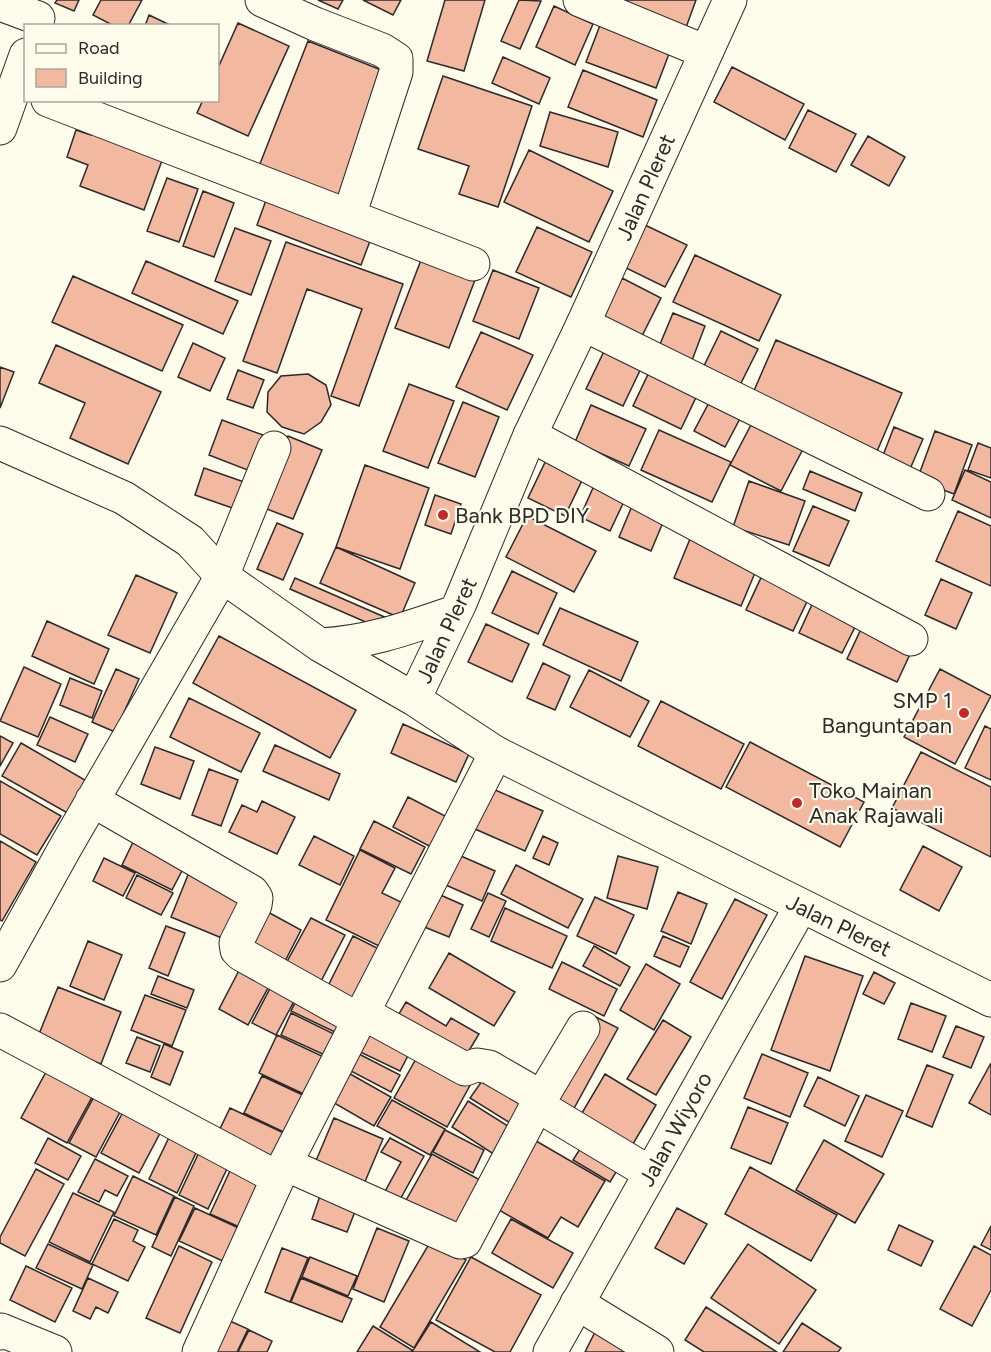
<svg xmlns="http://www.w3.org/2000/svg" width="991" height="1352" font-family="Figtree,sans-serif">
	<rect width="100%" height="100%" fill="#fdfbea"/>
	<path fill="#f2b8a0" stroke="#2b2b2b" stroke-width="1.5" d="M57,0H79L74,11L55,3Z
		M101,0H142L128,26H114L93,15Z
		M318,0H343L338,9Z
		M363,0H401L393,15Z
		M445,0H485L464,71L427,61Z
		M519,0L541,1L520,49L501,41Z
		M597,0H696L684,33Z
		M554,6L593,24L575,65L536,47Z
		M149,15L172,26H145Z
		M602,20L672,46L656,88L586,62Z
		M238,23L289,46L248,136L197,113L203,100H218V68Z
		M308,41L389,73L338,205L256,174Z
		M503,57L550,78L539,104L492,83Z
		M732,67L804,104L785,140L714,102Z
		M583,70L657,100L643,137L568,107Z
		M443,76L532,106L498,207L459,194L469,166L418,149Z
		M808,110L856,134L836,172L789,148Z
		M550,112L618,132L608,167L540,146Z
		M93,129L164,155L144,210L80,186L88,165L67,157L76,130L91,135Z
		M868,136L905,157L889,186L851,165Z
		M529,150L613,191L589,242L504,202Z
		M167,178L198,189L179,242L147,231Z
		M203,191L234,203L214,257L183,246Z
		M269,192L373,233L361,265L257,225Z
		M645,225L687,245L665,287L624,267Z
		M537,227L592,252L571,297L516,272Z
		M235,228L271,241L251,295L215,281Z
		M286,242L403,284L359,406L331,396L362,309L307,289L277,373L243,361Z
		M695,255L781,295L759,341L673,302Z
		M421,260L475,280L449,348L395,328Z
		M146,261L238,301L223,334L132,293Z
		M493,270L539,288L519,339L473,321Z
		M73,276L183,325L162,371L52,322Z
		M622,278L661,298L641,338L602,319Z
		M673,313L705,326L691,363L658,349Z
		M721,331L758,349L739,387L702,370Z
		M481,332L533,355L507,410L456,387Z
		M776,340L902,393L875,456L749,402Z
		M193,343L225,358L210,391L178,377Z
		M56,345L161,392L128,464L70,438L85,403L39,383Z
		M607,345L644,362L623,406L586,389Z
		M0,367L14,372L0,408Z
		M651,368L699,391L681,429L633,406Z
		M238,370L264,380L253,408L227,399Z
		M308,374L326,385L331,405L321,422L304,434L282,427L267,412L268,392L281,376Z
		M409,384L454,401L428,468L383,451Z
		M713,395L744,411L725,447L694,431Z
		M463,402L499,417L475,477L438,463Z
		M591,405L646,429L629,466L575,442Z
		M222,420L271,438L258,474L209,455Z
		M752,423L803,449L781,491L730,465Z
		M894,427L923,439L910,469L882,458Z
		M659,430L731,462L712,502L641,470Z
		M935,431L972,445L954,494L917,480Z
		M288,436L322,450L293,519L259,506Z
		M978,443L991,448V478L968,470Z
		M549,454L586,472L565,516L528,498Z
		M365,465L429,488L400,569L336,547Z
		M204,468L247,483L238,510L195,495Z
		M965,470L991,482V518L952,500Z
		M810,471L862,493L855,511L803,489Z
		M597,479L628,493L610,531L580,517Z
		M749,481L805,501L789,545L733,527Z
		M435,495L461,504L451,534L425,525Z
		M632,506L664,520L651,551L619,537Z
		M813,506L849,521L829,566L793,551Z
		M958,511L991,526V586L936,561Z
		M527,516L596,551L574,592L506,557Z
		M277,523L303,534L283,580L257,569Z
		M692,534L760,561L741,606L674,578Z
		M336,547L415,583L400,618L320,583Z
		M765,569L812,591L793,631L746,610Z
		M512,571L557,593L538,634L492,613Z
		M136,575L177,593L150,653L108,635Z
		M295,578L389,619L384,630L290,589Z
		M941,579L972,593L956,629L925,615Z
		M816,596L860,617L842,653L799,633Z
		M560,608L638,642L621,681L543,645Z
		M47,621L109,649L94,684L32,656Z
		M486,624L529,644L512,682L468,662Z
		M862,627L912,650L897,682L847,659Z
		M219,636L356,710L330,758L193,683Z
		M543,663L570,676L555,710L527,698Z
		M24,667L61,684L38,737L0,721Z
		M116,669L139,679L115,732L92,722Z
		M940,669L991,696L955,764L904,737Z
		M589,670L649,701L630,737L570,707Z
		M70,678L102,691L92,718L60,705Z
		M189,698L260,733L241,772L170,737Z
		M661,701L744,744L721,789L638,746Z
		M50,717L88,734L75,762L37,745Z
		M403,724L469,754L456,782L391,753Z
		M985,726L991,729V780L965,768Z
		M0,736L13,743L0,766Z
		M750,742L864,802L840,847L726,787Z
		M21,743L90,783L71,815L2,776Z
		M275,745L340,774L329,800L263,771Z
		M155,747L194,761L180,799L141,784Z
		M921,752L991,787V857L892,808Z
		M209,769L238,780L221,826L192,815Z
		M0,781L61,816L37,855L0,834Z
		M493,789L543,811L525,851L475,829Z
		M408,797L447,817L431,847L393,827Z
		M262,801L295,817L277,854L229,832L242,805L257,812Z
		M374,821L425,847L411,874L360,849Z
		M137,834L188,859L172,890L122,865Z
		M314,836L354,856L340,885L299,865Z
		M543,836L558,843L549,865L533,858Z
		M0,841L36,862L2,921L0,920Z
		M923,846L962,867L939,911L900,890Z
		M360,850L395,868L382,893L405,904L383,948L326,920Z
		M452,852L495,871L482,901L439,882Z
		M618,856L658,867L647,909L607,898Z
		M104,858L135,873L123,896L93,881Z
		M516,865L583,899L568,928L501,894Z
		M190,870L248,894L229,941L171,917Z
		M137,875L173,893L161,915L126,898Z
		M678,892L707,904L691,944L661,931Z
		M436,893L463,905L449,937L422,926Z
		M488,893L506,901L489,937L471,929Z
		M595,897L634,915L616,954L577,936Z
		M735,899L767,915L722,999L690,982Z
		M505,908L567,936L552,968L491,941Z
		M266,911L301,930L283,965L247,946Z
		M311,918L345,935L319,985L284,967Z
		M166,926L185,933L168,976L149,968Z
		M353,936L383,951L355,1007L325,992Z
		M663,936L689,947L680,967L654,956Z
		M88,941L122,955L104,1000L70,986Z
		M594,946L630,967L620,986L583,966Z
		M449,953L515,992L494,1026L429,988Z
		M805,956L863,976L830,1071L771,1050Z
		M245,959L275,975L248,1025L219,1009Z
		M562,962L617,989L604,1016L549,989Z
		M646,964L680,984L654,1030L620,1010Z
		M874,972L895,983L884,1004L863,994Z
		M158,976L194,990L187,1008L151,994Z
		M276,977L300,990L276,1035L252,1023Z
		M58,987L121,1012L101,1064L37,1039Z
		M300,993L348,1016L339,1034L291,1011Z
		M145,995L186,1010L172,1046L131,1030Z
		M406,1002L446,1026L451,1018L479,1034L461,1064L393,1024Z
		M911,1003L946,1016L932,1052L898,1039Z
		M291,1013L336,1035L327,1056L281,1035Z
		M594,1016L618,1028L572,1112L548,1100Z
		M663,1020L691,1037L656,1095L627,1079Z
		M368,1026L412,1048L400,1071L356,1050Z
		M956,1026L984,1037L971,1068L943,1057Z
		M277,1035L326,1058L308,1096L259,1073Z
		M137,1037L160,1046L150,1072L126,1063Z
		M164,1044L183,1052L170,1085L151,1077Z
		M421,1050L473,1080L447,1127L394,1098Z
		M355,1052L400,1075L391,1092L347,1069Z
		M762,1054L808,1073L790,1117L744,1098Z
		M52,1061L98,1086L67,1143L21,1118Z
		M991,1063V1115L969,1103Z
		M927,1065L953,1075L932,1127L906,1116Z
		M345,1071L391,1097L374,1126L329,1100Z
		M487,1074L531,1102L515,1126L470,1098Z
		M605,1074L656,1105L630,1149L579,1118Z
		M262,1076L307,1097L290,1135L244,1113Z
		M818,1077L859,1096L845,1126L804,1106Z
		M101,1084L127,1099L96,1157L69,1143Z
		M866,1095L903,1111L882,1157L845,1141Z
		M392,1100L445,1129L430,1155L377,1126Z
		M129,1101L167,1120L139,1173L101,1153Z
		M468,1101L511,1128L495,1155L452,1127Z
		M748,1107L788,1123L771,1164L731,1148Z
		M230,1108L286,1134L274,1159L218,1133Z
		M334,1118L383,1139L364,1184L315,1163Z
		M174,1127L202,1140L177,1193L149,1179Z
		M445,1130L484,1150L473,1173L433,1152Z
		M48,1138L81,1156L68,1180L35,1163Z
		M390,1138L424,1156L397,1205L382,1197L401,1162L381,1152Z
		M531,1138L605,1181L578,1227L561,1217L548,1238L492,1206Z
		M587,1138L624,1159L610,1182L573,1160Z
		M824,1140L884,1174L855,1223L796,1190Z
		M203,1144L232,1158L208,1209L179,1195Z
		M432,1154L482,1181L454,1232L404,1204Z
		M95,1159L128,1176L117,1196L105,1190L99,1202L78,1192Z
		M235,1160L270,1176L244,1229L210,1214Z
		M750,1167L837,1215L811,1261L725,1214Z
		M36,1169L64,1184L25,1256L0,1243V1237Z
		M133,1176L174,1196L156,1235L114,1216Z
		M73,1193L114,1212L90,1262L49,1242Z
		M320,1196L356,1209L347,1232L312,1219Z
		M175,1197L194,1206L171,1256L152,1247Z
		M195,1208L243,1230L227,1263L179,1241Z
		M677,1208L707,1224L684,1264L655,1248Z
		M114,1219L138,1230L133,1241L145,1247L128,1281L92,1264Z
		M511,1219L573,1253L553,1288L492,1253Z
		M899,1225L933,1241L921,1266L888,1250Z
		M991,1226V1250L981,1245Z
		M377,1228L409,1241L384,1302L353,1289Z
		M432,1239L466,1260L414,1348L380,1327Z
		M48,1244L93,1265L82,1289L36,1268Z
		M748,1244L816,1290L779,1344L711,1298Z
		M179,1246L212,1262L180,1333L146,1318Z
		M974,1246L991,1255V1290L972,1326L940,1309Z
		M282,1248L308,1258L290,1302L265,1292Z
		M310,1257L357,1276L348,1296L302,1277Z
		M471,1257L541,1295L510,1352H495L436,1320Z
		M26,1266L72,1288L55,1322L10,1300Z
		M88,1278L118,1292L108,1313L96,1307L90,1319L73,1311Z
		M301,1278L352,1299L342,1322L291,1302Z
		M706,1307L777,1352H704L685,1340Z
		M221,1317L248,1329L237,1352H204Z
		M431,1322L480,1352H412Z
		M802,1323L841,1348L838,1352H783Z
		M373,1326L412,1350L411,1352H357Z
		M249,1330L272,1341L267,1352H238Z
		M595,1332L633,1352H585Z"/>
	<g fill="none" stroke-linecap="round" stroke-linejoin="round">
		<g stroke="#2b2b2b" stroke-width="35">
			<path id="street" d="M262,0L315,24L382,50L396,59V72L349,216
				M580,0L706,52
				M0,4L38,18
				M48,100L473,264
				M0,128L26,55
				M583,324L928,494
				M530,435L911,639
				M92,800L252,892L256,898L255,905L236,943L237,950L241,954L359,1020
				M0,965L65,848L222,576L274,448
				M363,1013L465,1069L477,1065L489,1067L541,1097
				M0,1030L278,1178
				M537,1105L583,1028
				M285,1164L460,1242L465,1241L537,1105L650,1173
				M577,1303L657,1352
				M199,1352L278,1178L496,753"/>
		</g>
		<g stroke="#2b2b2b" stroke-width="35">
			<path id="secondary" d="M0,443L124,498L190,541L222,576L320,645L414,699L496,753L991,1000
				M320,645C368,643 411,627 455,612
				M414,699L460,603L530,435L583,324L730,0
				M0,1333L1,1330L55,1352
				M550,1352L801,906"/>
		</g>
		<use href="#street" stroke="#fdfbea" stroke-width="33"/>
		<use href="#secondary" stroke="#fdfbea" stroke-width="33"/>
	</g>
	<g fill="#c62828" stroke="#fdfbea" stroke-width="2">
		<circle cx="443" cy="515" r="6"/>
		<circle cx="964" cy="713" r="6"/>
		<circle cx="797" cy="803" r="6"/>
	</g>
	<g text-anchor="middle" stroke-width="4.5" stroke-linejoin="round" paint-order="stroke">
		<g font-size="22" fill="#2b2b2b" stroke="#fdfbea">
			<text transform="translate(645 187) rotate(-66)" y="8">Jalan Pleret</text>
			<text transform="translate(446 630) rotate(-65)" y="8">Jalan Pleret</text>
			<text transform="translate(839 925) rotate(26)" y="8">Jalan Pleret</text>
			<text transform="translate(675 1129) rotate(-61)" y="8">Jalan Wiyoro</text>
		</g>
		<g font-size="22" fill="#2b2b2b" stroke="#fdfbea" text-anchor="start">
			<text x="455" y="523">Bank BPD DIY</text>
			<text x="952" y="708" text-anchor="end">SMP 1<tspan x="952" dy="25">Banguntapan</tspan></text>
			<text x="809" y="798">Toko Mainan<tspan x="809" dy="25">Anak Rajawali</tspan></text>
		</g>
	</g>
	<rect x="24" y="24" width="195" height="78" fill="#fdfbea" stroke="#a9a89e" stroke-width="1.5"/>
	<rect x="36" y="44" width="30" height="9" fill="#fdfbea" stroke="#a9a89e" stroke-width="1.5"/>
	<text x="78" y="54" font-size="18" fill="#2b2b2b">Road</text>
	<rect x="36" y="69" width="30" height="18" fill="#f2b8a0" stroke="#a9a89e" stroke-width="1.5"/>
	<text x="78" y="84" font-size="18" fill="#2b2b2b">Building</text>
</svg>
